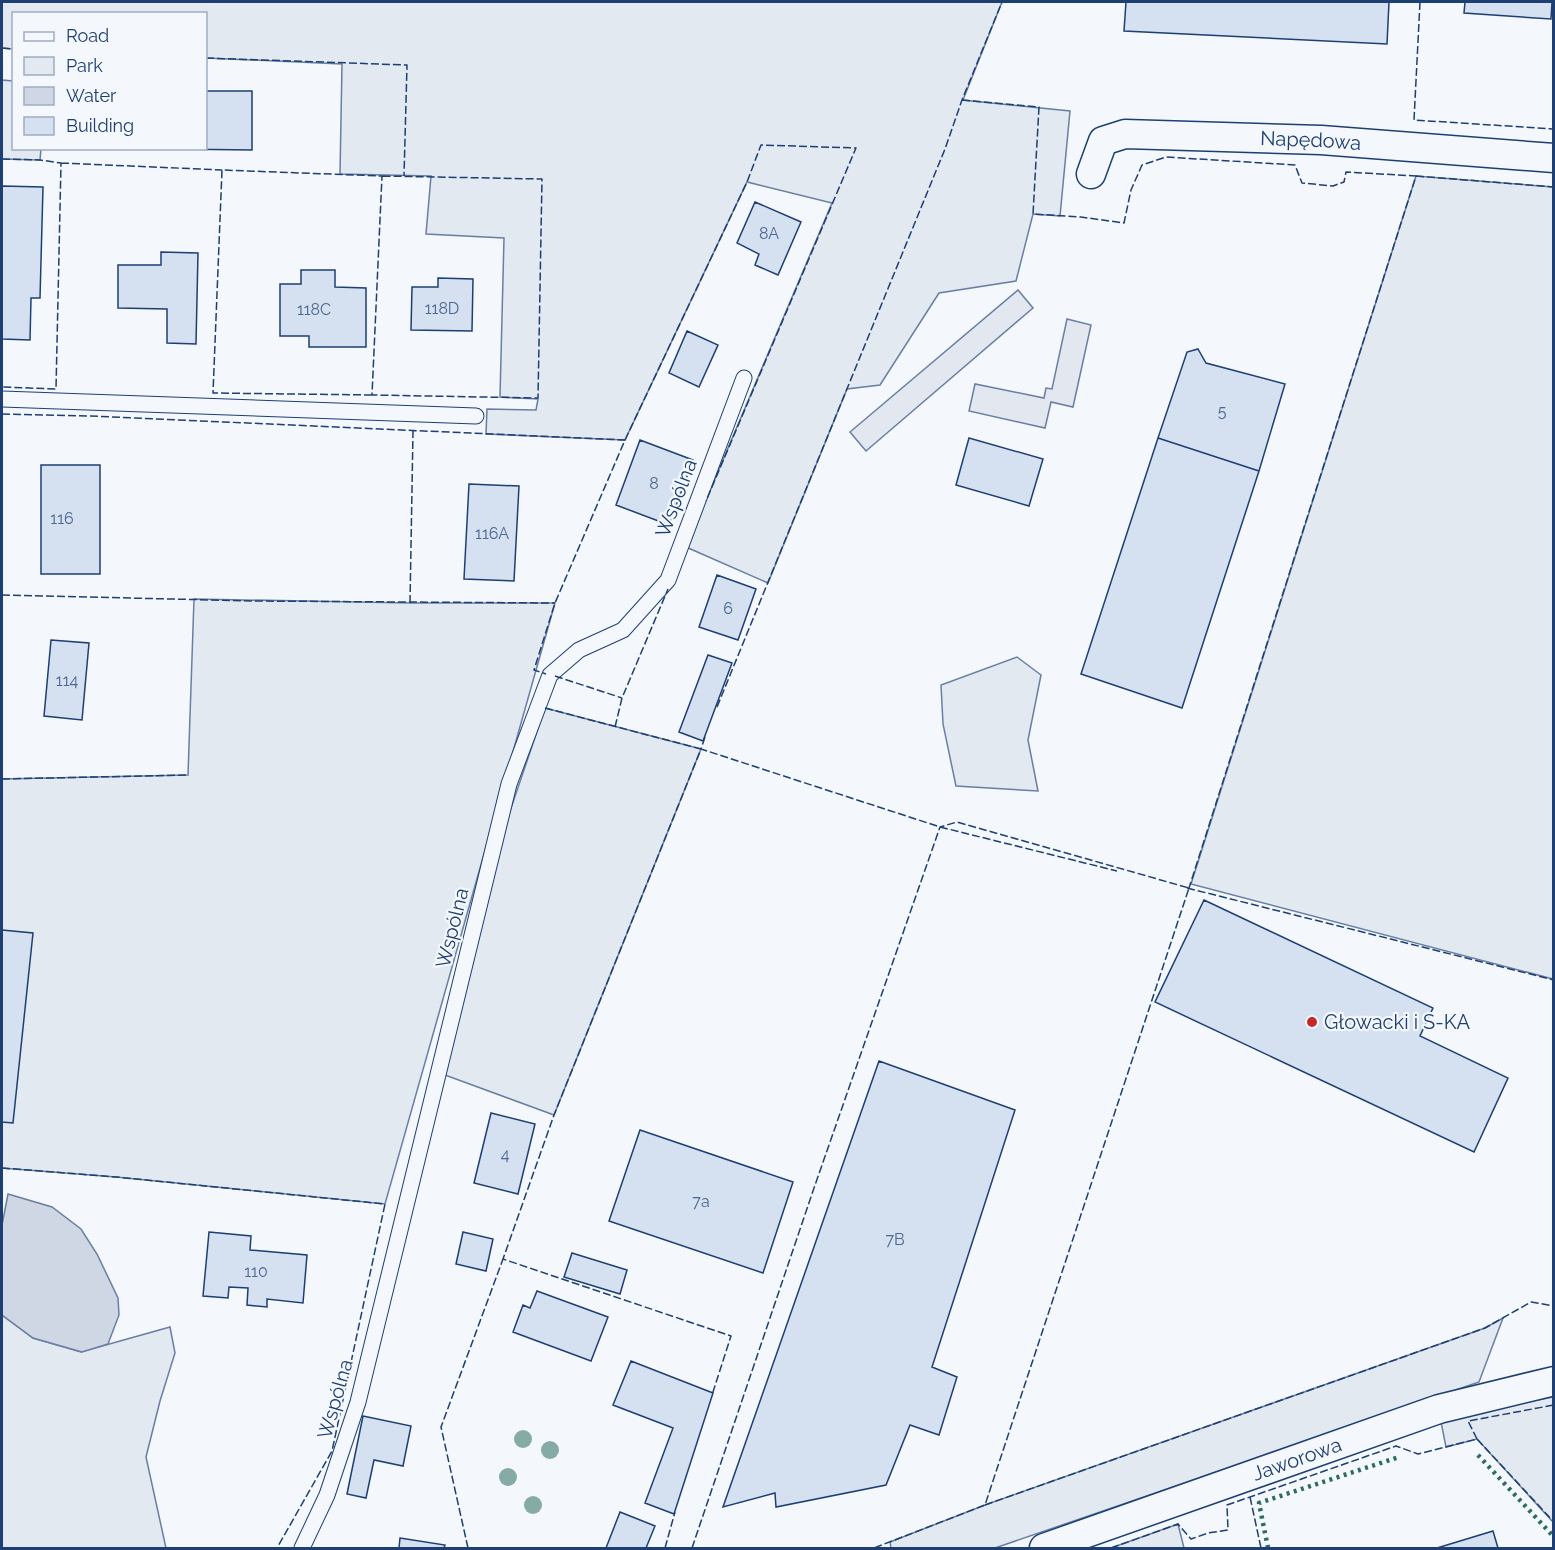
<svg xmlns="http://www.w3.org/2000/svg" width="1555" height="1550" font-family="Raleway,sans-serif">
	<rect width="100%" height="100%" fill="#f4f7fb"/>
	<path fill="#e3e9f0" stroke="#687fa3" stroke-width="1.5" d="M2,2H1002L963,100L1070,111L1060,216L1033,214L1016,281L939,293L880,385L847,389L768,583L686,547L832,203L747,182L625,440L486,434L487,409L536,410L538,399L500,397L504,238L426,234L431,176L340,174L342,64L206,58V14H14L13,49L2,48Z
		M2,80L13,81L14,148L41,149L40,160L2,159Z
		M1416,176L1553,187V979L1191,884Z
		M194,599L410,603H555L385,1204L116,1177L2,1168V779L188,775Z
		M1017,657L1041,675L1028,740L1038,791L956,786L943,724L941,685Z
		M545,708L701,749L554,1115L445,1075L508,817Z
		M2,1315L33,1338L81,1352L170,1327L175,1353L160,1401L146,1457L166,1548H2Z
		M1503,1318L1479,1382L995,1548H891L890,1542L985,1505L1485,1328Z
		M1553,1397V1522L1477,1439L1446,1447L1441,1422L1466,1414Z
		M1178,1524L1184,1548H1111Z"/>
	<path fill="#e3e8f0" stroke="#687fa3" stroke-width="1.5" d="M1018,290L1033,308L866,451L850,432Z
		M1067,319L1091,325L1073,407L1051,402L1045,428L969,411L975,384L1044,398L1046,388L1052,389Z"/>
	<path fill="#cfd7e4" stroke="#687fa3" stroke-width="1.5" d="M8,1194L52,1207L81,1229L97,1254L118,1298L119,1315L108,1344L82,1352L33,1338L2,1315V1225Z"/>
	<path fill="#d5e0f0" stroke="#1d3f73" stroke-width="1.5" d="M1126,2H1389L1387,44L1124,31Z
		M1465,2H1552L1551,19L1464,13Z
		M206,91H252V150L175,149L206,148Z
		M2,186L43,187L40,298H31L30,340L2,339Z
		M755,202L801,222L778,275L755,265L759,254L737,243Z
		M161,252L198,253L196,344L167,343V309L118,308V265H161Z
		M301,270H335V287L366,288V347H309V336H280V284H301Z
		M438,278L473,279L472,331L411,330L412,287H438Z
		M687,331L718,345L699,387L669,373Z
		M1198,349L1206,363L1285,384L1259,471L1158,438L1187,352Z
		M969,438L1043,459L1029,506L956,485Z
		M1158,438L1259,471L1182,708L1081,674Z
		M640,440L693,460L669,525L616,505Z
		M41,465H100V574H41Z
		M469,484L519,486L514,581L464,579Z
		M717,575L756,589L738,640L699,627Z
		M51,640L89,643L82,720L44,716Z
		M708,655L732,663L703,741L679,732Z
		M1204,900L1433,1008L1420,1036L1508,1078L1474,1152L1155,1002Z
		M2,930L33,933L13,1123L2,1122Z
		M879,1061L1015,1110L932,1367L957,1377L939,1435L910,1425L886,1485L776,1507L775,1493L723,1507Z
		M491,1113L535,1124L518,1194L474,1183Z
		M640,1130L793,1182L763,1273L609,1221Z
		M209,1232L251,1236L250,1250L307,1255L303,1303L267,1299V1307L247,1305L248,1288L229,1287L228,1298L203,1296Z
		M463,1232L493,1239L486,1271L456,1264Z
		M572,1253L627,1270L620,1294L564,1277Z
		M537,1291L608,1317L591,1361L513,1332L523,1305L530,1308Z
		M631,1361L713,1393L674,1514L645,1503L673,1428L613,1405Z
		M363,1416L411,1426L403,1466L374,1460L366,1498L347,1494Z
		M620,1512L655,1526L646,1548H606Z
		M1493,1531L1498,1548H1437Z
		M400,1538L445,1545L444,1548H399Z"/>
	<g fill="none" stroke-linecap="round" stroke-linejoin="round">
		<g stroke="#1d3f73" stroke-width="17">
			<path id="lane" d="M2,399L476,416
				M302,1548L327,1495L358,1402L509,784L550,675L579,650L623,630L668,580L744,378"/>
		</g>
		<g stroke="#1d3f73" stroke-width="31">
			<g id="street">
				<path id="s1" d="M1091,174L1103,141L1125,134L1321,140L1554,158"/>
				<path id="s2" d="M1044,1548L1439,1409L1554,1381"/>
			</g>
		</g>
		<use href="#lane" stroke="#f4f7fb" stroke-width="15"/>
		<use href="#street" stroke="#f4f7fb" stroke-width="28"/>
		<path stroke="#2c6c60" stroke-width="4.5" stroke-dasharray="3 4.5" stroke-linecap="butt" d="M1478,1455L1554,1537
			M1268,1548L1259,1503L1399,1457"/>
		<path stroke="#1d3f73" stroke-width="1.5" stroke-dasharray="8 3" stroke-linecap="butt" d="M1420,2L1414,120L1554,129
			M2,48L14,49
			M206,58L407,65L404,176
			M962,100L1039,107L1033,214L1081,217L1124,223L1131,190L1142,165L1166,157L1295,165L1302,183L1333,186L1344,182L1346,172L1416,176L1189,888
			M2,159L40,160L61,163L56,389L2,387
			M61,163L222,170
			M1416,176L1554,187
			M372,395L213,393L222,170L382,176L372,395L538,398L542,179L382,176
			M2,414L91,416L625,440L555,603L534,670L546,674
			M625,440L747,182L761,145L856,148L706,501
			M2,595L255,601L555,603
			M410,603L413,431
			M555,676L622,698
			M717,707L945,149L962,100L1002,2
			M545,708L701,749L554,1115L503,1259L731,1336L712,1395
			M615,727L622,698L668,589
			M705,737L701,749L940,827L1117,871
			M2,779L188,775
			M1187,888L1554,980
			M2,1168L116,1177L385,1204L332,1451L277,1548
			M1477,1439L1468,1421L1554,1405
			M1250,1497L1261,1548
			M985,1505L1485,1328L1531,1302L1554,1306
			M468,1548L441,1427L503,1259
			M665,1548L675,1512
			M692,1548L814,1188L940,827L957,822L1189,888L985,1505L874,1548
			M1111,1548L1178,1524L1191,1539L1208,1533L1228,1530L1227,1505L1396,1446L1418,1454L1477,1439L1554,1522"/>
	</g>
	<g fill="#86aba6">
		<circle cx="523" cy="1439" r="9"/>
		<circle cx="550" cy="1450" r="9"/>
		<circle cx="508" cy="1477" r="9"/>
		<circle cx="533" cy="1505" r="9"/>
	</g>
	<circle fill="#c62828" stroke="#f4f7fb" stroke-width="2" cx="1312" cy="1022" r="6"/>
	<g text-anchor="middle" stroke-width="4.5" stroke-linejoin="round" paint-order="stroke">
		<g font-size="16" fill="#4b6792">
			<text x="769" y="239">8A</text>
			<text x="442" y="314">118D</text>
			<text x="314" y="315">118C</text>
			<text x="1222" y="417">5</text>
			<text x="654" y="489">8</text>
			<text x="62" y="524">116</text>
			<text x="492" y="539">116A</text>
			<text x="728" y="614">6</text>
			<text x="67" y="686">114</text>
			<text x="505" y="1160">4</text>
			<text x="701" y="1207">7a</text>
			<text x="895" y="1245">7B</text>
			<text x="256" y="1277">110</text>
		</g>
		<g font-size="20" fill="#1d3f73" stroke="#f4f7fb">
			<text dy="7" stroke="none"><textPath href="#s1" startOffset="244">Napędowa</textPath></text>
			<text transform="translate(676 498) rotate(-69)" y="7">Wspólna</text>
			<text transform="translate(452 928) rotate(-76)" y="7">Wspólna</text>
			<text transform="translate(335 1399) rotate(-74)" y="7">Wspólna</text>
			<text dy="7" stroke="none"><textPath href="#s2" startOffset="268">Jaworowa</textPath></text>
		</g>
		<g font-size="20" fill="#1d3f73" stroke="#f4f7fb" text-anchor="start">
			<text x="1324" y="1029">Głowacki i S-KA</text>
		</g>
	</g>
	<rect width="1555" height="1550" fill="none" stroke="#1d3f73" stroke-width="6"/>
	<rect x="12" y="12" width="195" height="138" fill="#f4f7fb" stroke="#9eadc5" stroke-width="1.5"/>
	<rect x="24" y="32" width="30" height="9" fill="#f4f7fb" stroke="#9eadc5" stroke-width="1.5"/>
	<text x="66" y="42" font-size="18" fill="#1d3f73">Road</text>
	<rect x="24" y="57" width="30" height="18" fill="#e3e9f0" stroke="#9eadc5" stroke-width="1.5"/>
	<text x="66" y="72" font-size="18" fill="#1d3f73">Park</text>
	<rect x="24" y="87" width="30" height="18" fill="#cfd7e4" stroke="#9eadc5" stroke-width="1.5"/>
	<text x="66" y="102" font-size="18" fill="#1d3f73">Water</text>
	<rect x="24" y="117" width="30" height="18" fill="#d5e0f0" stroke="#9eadc5" stroke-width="1.5"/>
	<text x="66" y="132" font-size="18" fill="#1d3f73">Building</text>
</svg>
